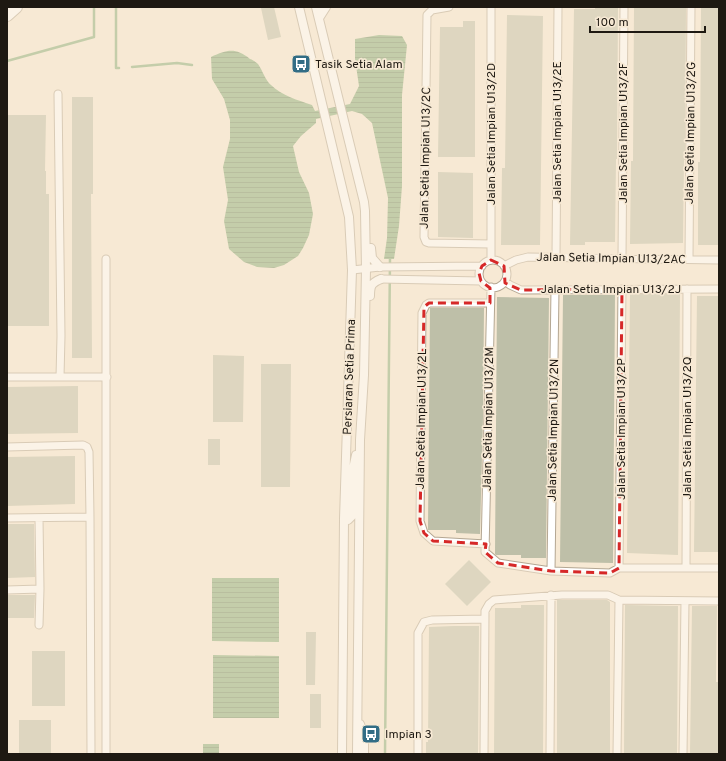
<svg xmlns="http://www.w3.org/2000/svg" width="726" height="761" font-family="Overpass,sans-serif">
	<defs>
		<pattern id="water-rules" width="6" height="5" patternUnits="userSpaceOnUse"><rect width="6" height="5" fill="#86ac78"/><path d="M0 2.5h6" fill="none" stroke="#6d8b61"/></pattern>
	</defs>
	<rect width="100%" height="100%" fill="#f7e9d4"/>
	<path fill="url(#water-rules)" d="M379,35L402,36L407,45L402,95V186L399,226L394,259H384L387,238L388,198L372,123L362,114L352,111L316,119V123L301,136L293,146L299,172L309,193L313,214L309,235L303,248L298,256L284,265L274,268L257,267L244,262L229,249L224,221L228,200L223,167L230,139V120L224,99L212,79L211,57C227,50 235,47 250,59C253,60 256,62 258,64C263,71 265,80 271,85C282,96 298,100 312,105L315,111L350,104L359,86L355,59V39Z
		M212,578H279V642L212,641Z
		M213,655L279,656V718H213Z
		M203,744H219V754H203Z"/>
	<g fill="none" stroke-linecap="round" stroke-linejoin="round">
		<path stroke="#86ac78" stroke-width="2.5" d="M116,7V68H119
			M7,61L94,37V7
			M132,67L177,63L192,65
			M385,754L390,259"/>
	</g>
	<path fill="#bebfa8" d="M267,7H274L281,37L268,40L261,8Z
		M595,7H618L617,159H616L615,242H585V245H570L574,9H595Z
		M634,7H686L685,160H684L683,243L630,244L631,161H633Z
		M701,7H719V245H698V162H700Z
		M507,15L543,16L540,245H501L502,168H505Z
		M463,21H475V157H438L440,27H463Z
		M72,97H93V194H91L92,358H72Z
		M7,115H46L45,171H46V194H49V326H7Z
		M438,172L473,173V238L438,237Z
		M630,294H680L678,555L627,553Z
		M563,295H615L613,563L560,562Z
		M697,296H719V552H694Z
		M497,297L549,298L546,558H521V555H496L495,554Z
		M430,308H484L483,417L480,534L456,533V530H428V528Z
		M213,355L244,356L243,422H213Z
		M261,364H291L290,487H261Z
		M78,386V433L7,434V387Z
		M208,439H220V465H208Z
		M75,456V504L7,506V457Z
		M7,524H34L35,577L7,578Z
		M469,560L491,582L467,606L445,584Z
		M7,595H35L34,618H7Z
		M557,600H607L610,602V754H557Z
		M521,605H544L543,754H494L495,608H521Z
		M625,605L678,606L677,754H624Z
		M692,606H717L716,682H719V754H690Z
		M454,626H479L478,754H426V742H428L429,627Z
		M306,632H316L315,685H306Z
		M32,651H65V706H32Z
		M310,694H321V728H310Z
		M19,720H51V754H19Z"/>
	<g fill="none" stroke-linecap="round" stroke-linejoin="round">
		<g stroke="#b4a793" stroke-width="9">
			<path id="minor" d="M449,7L432,10L427,15L424,237L426,242L429,243L491,244
				M58,94L61,336L60,377
				M556,257L558,7
				M622,258L624,7
				M689,259L691,7
				M491,260V7
				M479 274a14 14 0 1 1 28 0a14 14 0 1 1-28 0Z
				M504,266L516,260L528,257L719,260
				M352,270L380,267L482,266
				M381,279L481,281
				M505,281L510,285L521,290L719,289
				M491,287L485,552L498,563L551,571L610,573L619,568H719
				M7,377H107
				M7,447L83,445L87,447L89,452L90,517L91,754
				M7,518L90,517
				M486,544L433,541L424,533L420,521L422,313L426,305L429,303H490
				M619,568L622,289
				M686,568L687,289
				M551,571L555,289
				M7,590L40,589L39,518
				M39,625L40,589
				M106,754V259
				M418,754V633L424,622L432,620L485,619
				M484,754L485,611L489,604L494,600L562,595H608L619,600L719,601
				M550,754L551,595
				M617,754L619,600
				M683,754L685,601"/>
		</g>
		<g stroke="#b4a793" stroke-width="10">
			<path id="tertiary" d="M299,7L349,217L352,270L344,519L342,754
				M316,7L343,117L364,202L365,211L366,269L364,375L360,440L357,754
				M319,18L326,7
				M371,248L372,258L380,267
				M370,296C370,286 371,283 381,279
				M344,519L348,520L352,516L353,469L356,455
				M360,724L364,736V754"/>
		</g>
		<g stroke="#b4a793" stroke-width="14">
			<path id="motorway" d="M7,15L16,7"/>
		</g>
		<use href="#minor" stroke="#fff" stroke-width="7"/>
		<use href="#tertiary" stroke="#fff" stroke-width="8"/>
		<use href="#motorway" stroke="#fff" stroke-width="12"/>
	</g>
	<path d="M0 0H726V761H0ZM491,260L504,266L505,283L521,290L622,289L619,568L610,573L551,571L498,563L485,552L486,544L433,541L424,533L420,521L424,307L429,303H490V288L481,281L479,273L482,266Z" fill="#f7e9d4" fill-opacity=".55" fill-rule="evenodd"/>
	<path fill="none" stroke="#d62828" stroke-width="3" stroke-dasharray="8 5" stroke-linejoin="round" d="M491,260L504,266L505,283L521,290L622,289L619,568L610,573L551,571L498,563L485,552L486,544L433,541L424,533L420,521L424,307L429,303H490V288L481,281L479,273L482,266Z"/>
	<defs>
		<g id="bus-square" transform="scale(1)"><rect x="-9" y="-9" width="18" height="18" rx="4" fill="#326d85" stroke="#f7e9d4"/><path d="M-5-6H5V4H4V6H2V4H-2V6H-4V4H-5ZM-3.5-4V0h7V-4ZM-3.5 1.2v1.5H-2V1.2ZM2 1.2v1.5H3.5V1.2Z" fill="#fff"/></g>
	</defs>
	<g fill-rule="evenodd">
		<use href="#bus-square" x="301" y="64"/>
		<use href="#bus-square" x="371" y="734"/>
	</g>
	<g text-anchor="middle" stroke-width="3.5" stroke-linejoin="round" paint-order="stroke">
		<g font-size="12" fill="#1e1912" stroke="#f7e9d4" text-anchor="start">
			<text x="315" y="68">Tasik Setia Alam</text>
			<text x="385" y="738">Impian 3</text>
		</g>
		<g font-size="12" fill="#1e1912" stroke="#f7e9d4">
			<text transform="translate(557 132) rotate(-90)" y="4">Jalan Setia Impian U13/2E</text>
			<text transform="translate(623 133) rotate(-90)" y="4">Jalan Setia Impian U13/2F</text>
			<text transform="translate(690 133) rotate(-89)" y="4">Jalan Setia Impian U13/2G</text>
			<text transform="translate(491 134) rotate(-90)" y="4">Jalan Setia Impian U13/2D</text>
			<text transform="translate(425 158) rotate(-89)" y="4">Jalan Setia Impian U13/2C</text>
			<text transform="translate(611 258) rotate(1)" y="4">Jalan Setia Impian U13/2AC</text>
			<text x="611" y="293">Jalan Setia Impian U13/2J</text>
			<text transform="translate(349 377) rotate(-88)" y="4">Persiaran Setia Prima</text>
			<text transform="translate(421 419) rotate(-89)" y="4">Jalan Setia Impian U13/2L</text>
			<text transform="translate(488 419) rotate(-89)" y="4">Jalan Setia Impian U13/2M</text>
			<text transform="translate(687 428) rotate(-90)" y="4">Jalan Setia Impian U13/2Q</text>
			<text transform="translate(621 429) rotate(-90)" y="4">Jalan Setia Impian U13/2P</text>
			<text transform="translate(553 430) rotate(-89)" y="4">Jalan Setia Impian U13/2N</text>
		</g>
	</g>
	<rect width="726" height="761" fill="none" stroke="#1e1912" stroke-width="16"/>
	<path d="M590 26v6h115v-6" fill="none" stroke="#1e1912" stroke-width="2"/>
	<text x="596" y="26" font-size="12" fill="#1e1912" stroke="#f7e9d4" stroke-width="3" paint-order="stroke">100 m</text>
</svg>
